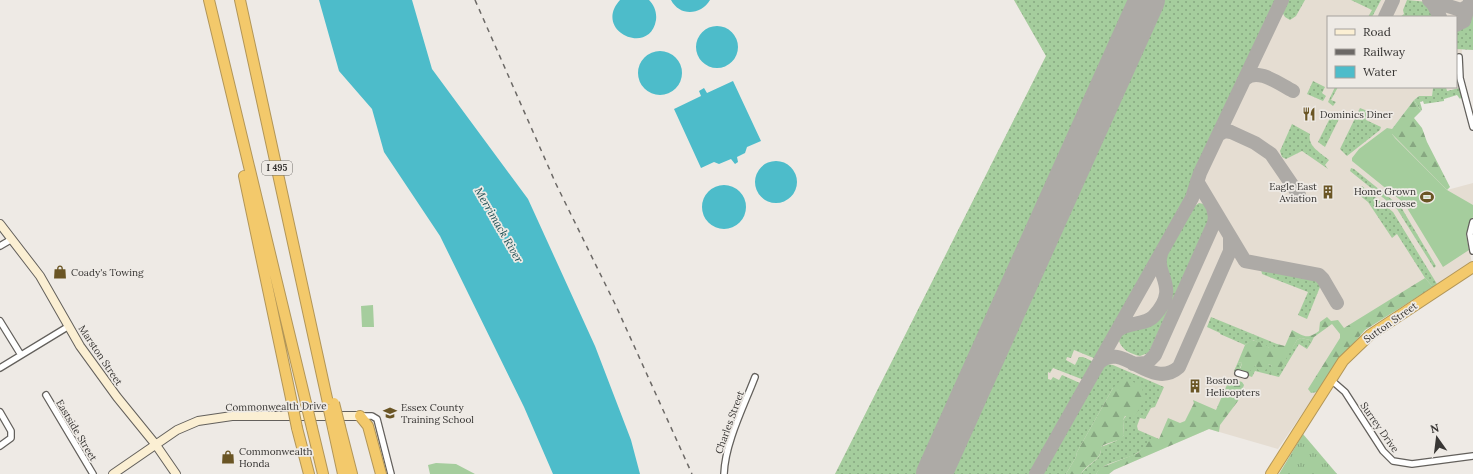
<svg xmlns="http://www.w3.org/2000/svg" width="1473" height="474" font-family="Lora,serif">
	<defs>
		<pattern id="grass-dots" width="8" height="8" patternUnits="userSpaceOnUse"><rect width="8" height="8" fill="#a5cd9d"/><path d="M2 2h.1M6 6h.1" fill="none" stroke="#87a781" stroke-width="1.8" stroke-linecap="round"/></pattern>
		<pattern id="forest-firs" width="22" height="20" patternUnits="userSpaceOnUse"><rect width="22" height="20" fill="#a5cd9d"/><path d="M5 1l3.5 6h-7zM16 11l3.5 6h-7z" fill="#87a781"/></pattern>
		<pattern id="park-tufts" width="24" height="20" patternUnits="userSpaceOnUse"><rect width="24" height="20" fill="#a5cd9d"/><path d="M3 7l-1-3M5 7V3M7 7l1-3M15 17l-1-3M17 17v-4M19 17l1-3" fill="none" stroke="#87a781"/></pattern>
	</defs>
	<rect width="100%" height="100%" fill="#eeeae5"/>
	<path fill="#e5ddd2" d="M1014,0H1473V50L1462,49L1459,88L1446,91V87H1456V17H1328V87L1433,88L1432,96H1419L1414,100L1392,129L1447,190L1473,183V217L1466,235L1472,263L1365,330L1336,364L1278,449L1209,429L1114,470L1109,474H835L1046,56Z"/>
	<path fill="url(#grass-dots)" d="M1014,0H1133L919,474H835L1046,56Z
		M1160,0H1278L1206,151L1185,201L1096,359L1074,350L1071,358L1067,357L1066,360L1075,365L1079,357H1083L1094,362L1084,380L1053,368L1050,373L1048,372V379L1051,380L1053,377L1059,380L1062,375L1082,384L1031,474H947Z
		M1287,0H1305L1296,16L1290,20L1285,17L1282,12Z
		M1351,0H1381L1372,17H1368L1372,10Z
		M1407,0L1427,2L1435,17H1400L1404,14L1403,10Z
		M1473,5V50L1456,49V30L1466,25Z
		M1313,81L1325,87L1322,93L1326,96L1323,101L1307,94Z
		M1335,87H1338L1331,100L1336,102L1333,106L1328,102Z
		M1427,87H1446L1447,91L1459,88L1462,97L1460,99L1457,95L1444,99V101L1424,104L1423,101L1420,102L1422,109L1421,111L1414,100L1419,96H1432L1433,88Z
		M1360,108L1370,112L1366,120L1381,127L1380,130L1347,156L1340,149Z
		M1331,116L1339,119L1325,147L1318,142Z
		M1292,124L1310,134C1307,146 1321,153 1329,160L1325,165L1328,169L1302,151L1286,159L1282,157L1280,151Z
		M1351,168L1354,169L1401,207L1436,266L1434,268L1397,209L1350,171Z
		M1362,186L1393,212L1437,284L1433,287L1425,278L1397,234L1392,238L1368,202L1354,191Z
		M1199,203C1207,204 1211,210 1210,217L1150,350L1148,353L1140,356C1131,354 1122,350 1119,341L1122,331L1156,322L1172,293L1164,257L1192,208Z
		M1261,269L1318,280L1320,287L1307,319L1298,315L1308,292L1262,274Z
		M1211,317L1277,344L1278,347L1277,349L1269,348L1253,340L1245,345L1220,334V333L1207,327Z
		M1301,338L1310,340L1311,343L1307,349L1299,344L1279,377L1255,371L1252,377L1234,371L1238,362L1242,363L1240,368L1250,369L1256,365L1263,369L1269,364L1272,366L1280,367L1297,340Z
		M1107,364L1113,365L1164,387L1155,407L1151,408L1145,419L1140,418L1137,426L1138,430L1159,439C1144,442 1148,447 1137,453C1124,461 1104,461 1096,474H1081C1088,463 1102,461 1101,447L1116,441L1124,435L1123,420L1126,416L1130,415L1113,388L1077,452L1076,457L1066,474H1041L1099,370Z"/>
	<path fill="url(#forest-firs)" d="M1414,100L1421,111L1414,118L1422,128L1427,142L1450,187L1447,190L1392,134V129Z
		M1425,278L1433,287L1365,330L1336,364L1317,392L1311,393L1308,389L1340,338V334L1332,324L1314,337L1311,343L1310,340L1301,338L1297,340L1278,373L1272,374L1270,372L1272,366L1269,364L1266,370L1263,369L1261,371L1258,370L1256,365L1248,373L1240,370L1242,363L1238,362L1245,345L1252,340L1265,344L1269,348L1273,346L1277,349V344L1285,346L1292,330C1304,336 1307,340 1319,331L1320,322L1327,317L1331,321L1338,320L1344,328Z
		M1123,378L1141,385C1146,398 1143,406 1134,416H1125L1123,420L1124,435C1118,443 1108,441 1101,447C1102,461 1087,463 1081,474H1066L1076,457L1077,452L1113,388Z
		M1230,378L1242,382L1244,385L1238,401L1220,425L1219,432L1209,429L1114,470L1109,474H1096L1100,468L1138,453L1151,439H1159L1168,418L1180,423L1185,421L1194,403L1193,400L1216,410Z"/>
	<path fill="url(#park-tufts)" d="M1303,434L1337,474H1279Z"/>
	<path fill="#a5cd9d" d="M1387,128L1392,129V134L1395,138L1447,190L1473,205V217L1466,235L1469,250L1443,267L1404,203L1352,161V158L1359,149Z
		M373,305L374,327H362L361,306Z
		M436,463L456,464L475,474H430L428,465Z"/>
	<path fill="#4dbcca" d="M319,0H412L432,69L528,199L595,346L631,440L640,474H553L524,407L440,236L384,152L372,109L339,71Z
		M620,0H649C654,5 657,12 656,20C650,57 592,31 620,0Z
		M671,0H710C701,15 680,17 671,0Z
		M696 47a21 21 0 1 1 42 0a21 21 0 1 1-42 0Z
		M638 73a22 22 0 1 1 44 0a22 22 0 1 1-44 0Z
		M733,81L761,141L747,147L745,153L737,157L738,162L735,164L731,159L719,164L714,162L701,168L674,109L701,96L699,91L704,88L707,93Z
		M755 182a21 21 0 1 1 42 0a21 21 0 1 1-42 0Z
		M702 207a22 22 0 1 1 44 0a22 22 0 1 1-44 0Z"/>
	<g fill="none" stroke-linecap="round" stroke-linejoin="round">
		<path stroke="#adaaa6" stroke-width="14" d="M1429,0L1461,10L1468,6L1471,0
			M1429,0L1433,4L1440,17
			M1385,17L1393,0
			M1456,25L1464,21L1469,4
			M1245,79C1258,67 1279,84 1293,91
			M1218,135L1225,131L1231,132L1255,143L1271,154L1299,195
			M1197,181L1245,261L1319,275L1323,279L1337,303
			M1117,331C1127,321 1145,326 1154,316C1181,287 1154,275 1161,254
			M1099,363C1122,339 1151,392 1179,367L1230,251V238
			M1133,364L1147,363L1155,355L1214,223L1215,217L1213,208
			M1036,474L1192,198L1200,173L1282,0"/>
		<path stroke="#adaaa6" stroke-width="36" d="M934,474L1147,0"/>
		<g stroke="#63605c" stroke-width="8">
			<path id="street" d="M1459,57L1460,78L1473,127
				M1473,222L1470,234L1473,251
				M0,246L12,239
				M0,321L21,355
				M0,368L69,326
				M1238,373L1245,375
				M1330,379L1345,392L1383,451L1393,461L1412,464L1473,456
				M46,395L93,474
				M0,412L11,431V438L0,446
				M360,416H372L377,419L391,474
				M724,474C725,443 744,406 755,377"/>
		</g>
		<g stroke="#63605c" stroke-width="10">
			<path id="secondary" d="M0,224L40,276L80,346L117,397L156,445L176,474
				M113,474L177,430L198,421L232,416H360"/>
		</g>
		<g stroke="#b29658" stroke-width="12">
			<path id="highway" d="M209,0L306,403
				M240,0L328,403
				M244,176L292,403
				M360,416L368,426L381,474
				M340,427L352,474
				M297,428L309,474
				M312,428L323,474
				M333,428L343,474
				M1271,474L1343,361L1370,335L1473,267"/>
		</g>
		<use href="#street" stroke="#fff" stroke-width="5.5"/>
		<use href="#secondary" stroke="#fbefd3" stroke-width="8"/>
		<use href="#highway" stroke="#f3c96b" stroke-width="10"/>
		<path stroke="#6c6966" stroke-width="1.5" stroke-dasharray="5 5" stroke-linecap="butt" d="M475,0L556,184L616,306L692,474"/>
		<g stroke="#b29658" stroke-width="12" stroke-linecap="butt">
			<path id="highway-bridge" d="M292,403L297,428
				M306,403L312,428
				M334,403L340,427
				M329,410L333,428"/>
		</g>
		<use href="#highway-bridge" stroke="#f3c96b" stroke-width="10"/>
	</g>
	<defs>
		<g id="restaurant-bare" transform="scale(1.08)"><path d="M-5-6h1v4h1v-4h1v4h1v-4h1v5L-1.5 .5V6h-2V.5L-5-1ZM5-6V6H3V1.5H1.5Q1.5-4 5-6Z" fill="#6a5524" stroke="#eeeae5" stroke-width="2.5" paint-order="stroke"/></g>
		<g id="building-bare" transform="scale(1.08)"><path d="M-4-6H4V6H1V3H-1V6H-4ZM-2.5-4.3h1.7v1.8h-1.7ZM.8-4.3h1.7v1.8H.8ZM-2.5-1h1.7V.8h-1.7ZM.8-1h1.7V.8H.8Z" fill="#6a5524" stroke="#eeeae5" stroke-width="2.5" paint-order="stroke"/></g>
		<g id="stadium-bare" transform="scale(1.08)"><path d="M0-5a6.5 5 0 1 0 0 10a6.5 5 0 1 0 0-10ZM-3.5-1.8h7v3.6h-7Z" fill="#6a5524" stroke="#eeeae5" stroke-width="2.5" paint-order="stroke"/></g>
		<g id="shop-bare" transform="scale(1.08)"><path d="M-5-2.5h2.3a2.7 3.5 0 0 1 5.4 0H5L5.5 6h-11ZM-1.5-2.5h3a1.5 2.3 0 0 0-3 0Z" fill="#6a5524" stroke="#eeeae5" stroke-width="2.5" paint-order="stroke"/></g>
		<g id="school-bare" transform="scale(1.08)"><path d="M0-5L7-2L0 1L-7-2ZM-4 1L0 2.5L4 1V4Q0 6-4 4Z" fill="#6a5524" stroke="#eeeae5" stroke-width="2.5" paint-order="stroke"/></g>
	</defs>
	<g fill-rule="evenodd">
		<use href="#restaurant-bare" x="1309" y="114"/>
		<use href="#building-bare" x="1328" y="192"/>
		<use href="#stadium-bare" x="1427" y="197"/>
		<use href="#shop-bare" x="60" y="272"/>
		<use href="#building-bare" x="1195" y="386"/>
		<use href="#school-bare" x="390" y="413"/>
		<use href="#shop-bare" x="228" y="457"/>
	</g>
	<g text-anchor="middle" stroke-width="3.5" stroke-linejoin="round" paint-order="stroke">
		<rect fill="#eeeae5" stroke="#6f6c69" stroke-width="1" x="262" y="161" width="30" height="14" rx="3"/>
		<g font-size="9" font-weight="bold" fill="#383634">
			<text x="277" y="171">I 495</text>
		</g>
		<g font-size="10" fill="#383634" stroke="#eeeae5" text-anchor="start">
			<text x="1320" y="118">Dominics Diner</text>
			<text x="1317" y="190" text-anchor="end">Eagle East<tspan x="1317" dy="12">Aviation</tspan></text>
			<text x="1416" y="195" text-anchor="end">Home Grown<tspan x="1416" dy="12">Lacrosse</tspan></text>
			<text x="71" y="276">Coady's Towing</text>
			<text x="1206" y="384">Boston<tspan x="1206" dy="12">Helicopters</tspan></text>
			<text x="401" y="411">Essex County<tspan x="401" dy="12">Training School</tspan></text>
			<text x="239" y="455">Commonwealth<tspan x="239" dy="12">Honda</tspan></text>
		</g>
		<g font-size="10" fill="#383634" stroke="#eeeae5">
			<text transform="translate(1390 322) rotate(-35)" y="4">Sutton Street</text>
			<text transform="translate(101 355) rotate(56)" y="4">Marston Street</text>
			<text transform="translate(276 406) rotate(-1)" y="4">Commonwealth Drive</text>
			<text transform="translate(729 422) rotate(-70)" y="4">Charles Street</text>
			<text transform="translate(1380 427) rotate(55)" y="4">Surrey Drive</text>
			<text transform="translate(77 430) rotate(59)" y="4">Eastside Street</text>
		</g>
		<g font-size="11" font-style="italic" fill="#1e4f54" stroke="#eeeae5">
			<text transform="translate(499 225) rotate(60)" y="4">Merrimack River</text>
		</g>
	</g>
	<rect x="1327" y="16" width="130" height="72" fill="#eeeae5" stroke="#a5a29e"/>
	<rect x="1335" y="29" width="20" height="6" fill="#fbefd3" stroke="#a5a29e"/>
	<text x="1363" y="36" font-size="12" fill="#383634">Road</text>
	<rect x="1335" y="49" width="20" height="6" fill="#6c6966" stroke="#a5a29e"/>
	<text x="1363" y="56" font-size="12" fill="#383634">Railway</text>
	<rect x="1335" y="66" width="20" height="12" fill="#4dbcca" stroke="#a5a29e"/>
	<text x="1363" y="76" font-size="12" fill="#383634">Water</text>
	<g transform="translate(1437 438) rotate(346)" stroke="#eeeae5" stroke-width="3" paint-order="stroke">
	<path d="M0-3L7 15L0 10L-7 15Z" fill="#383634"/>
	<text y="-6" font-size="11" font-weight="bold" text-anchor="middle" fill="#383634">N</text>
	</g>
</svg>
